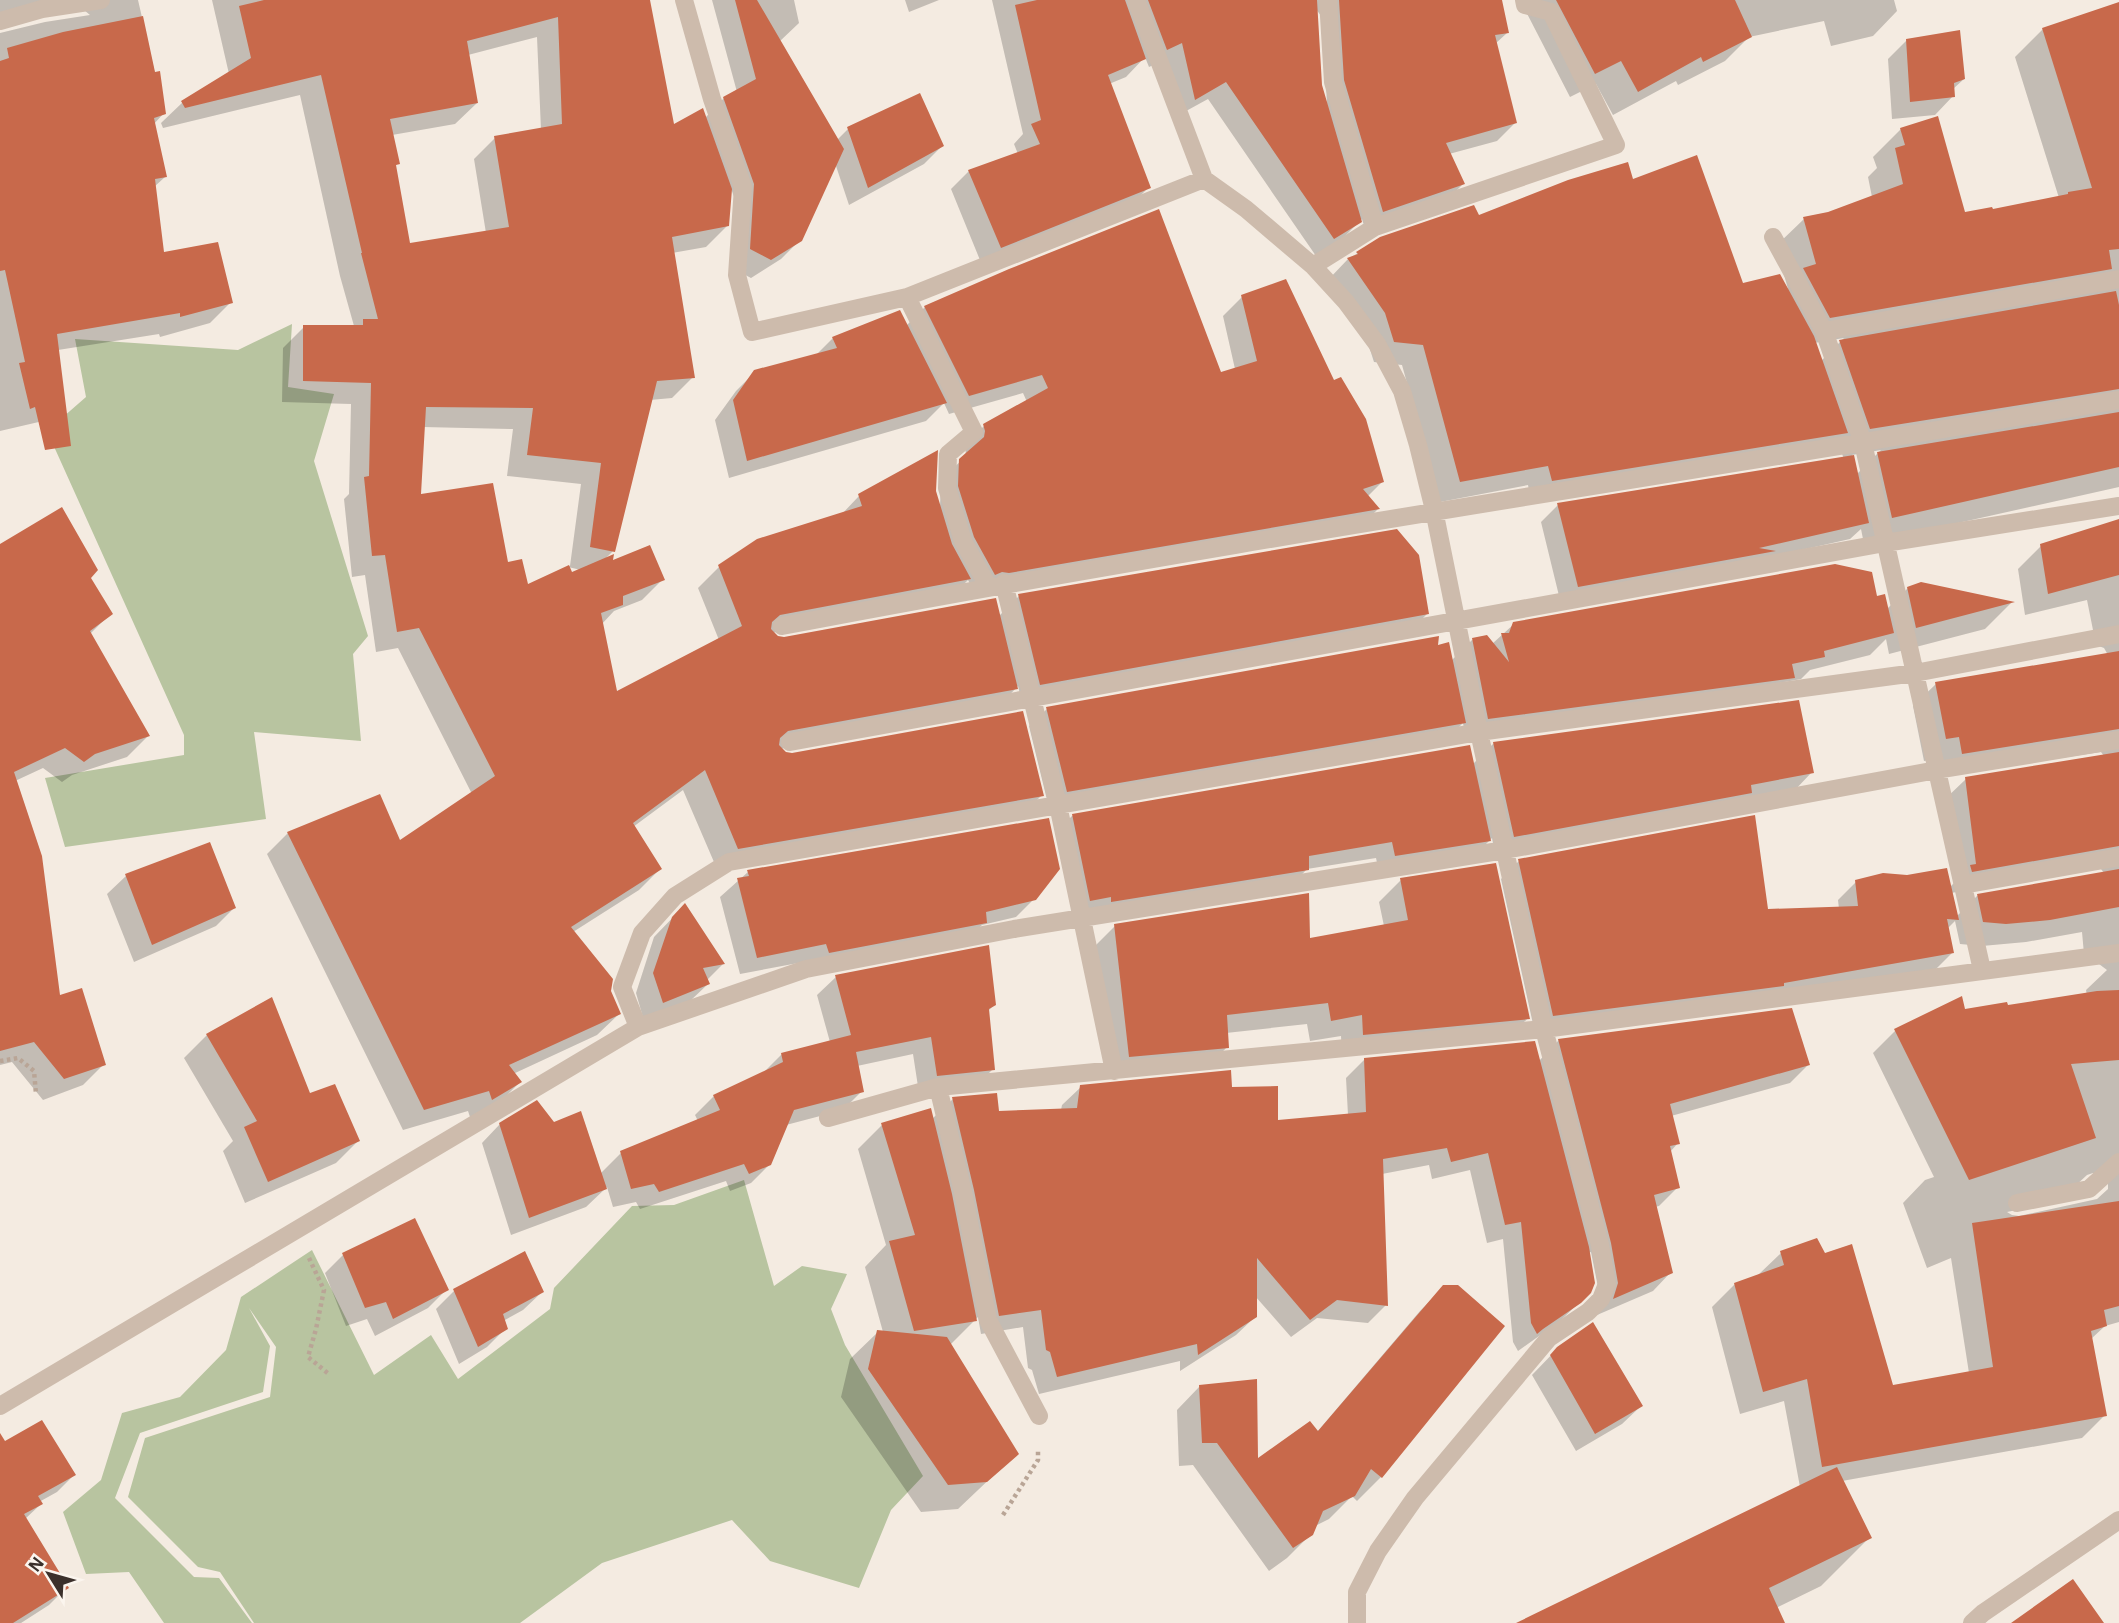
<svg xmlns="http://www.w3.org/2000/svg" width="2119" height="1623" font-family="'Alegreya Sans',sans-serif">
	<rect width="100%" height="100%" fill="#f4ebe1"/>
	<path fill="#b8c4a0" d="M292,324L288,387L334,394L314,461L368,636L353,654L361,741L254,732L266,819L65,847L45,778L184,755V735L47,431L86,397L75,339L238,350Z
		M744,1180L774,1286L802,1266L847,1274L831,1309L845,1345L923,1476L891,1510L859,1588L770,1561L732,1520L602,1563L520,1623H254L220,1572L198,1567L128,1497L145,1438L270,1397L276,1347L249,1308L270,1346L263,1392L140,1433L115,1498L194,1577L219,1578L252,1623H164L129,1572L86,1574L63,1512L101,1480L122,1413L180,1397L226,1350L241,1297L312,1250L374,1375L431,1335L458,1379L550,1309L554,1288L632,1206L674,1205Z"/>
	<path fill="#0003" fill-rule="evenodd" d="M0,0H138L164,113L153,125L165,177L154,187L163,254L231,302L210,323L160,337L159,334L58,350L43,421L0,431V33L45,22L90,15L84,10L0,23Z
		M212,0H637L673,126L706,117L724,98L737,92L712,0H794L799,23L779,42L837,140L848,129L942,146L924,164L849,205L835,163L800,240L781,259L751,278L732,268L736,203L730,185L727,226L706,247L672,253L693,377L672,398L650,400L613,551L603,561L663,579L642,600L614,611L601,625L615,694L719,640L698,588L719,567L841,515L859,496L934,492L940,507L941,480L966,456L965,445L984,426L1027,402L1023,393L949,414L944,403L926,421L729,478L715,420L736,391L755,372L816,355L833,338L906,326L925,307L1220,374L1235,369L1223,316L1242,297L1382,482L1367,497L1378,509L1359,528L975,593L968,580L948,600L772,633L777,638L999,616L1019,596L1427,614L1409,632L1022,702L1018,686L995,710L780,749L785,754L1042,795L1021,816L717,869L683,790L633,827L660,869L639,890L573,932L610,991L619,1014L597,1035L513,1074L520,1082L499,1103L471,1120L468,1111L403,1130L267,854L288,833L400,843L472,794L398,648L376,652L365,575L352,577L344,499L349,494L351,404L282,402L283,348L304,327L354,326L340,276L300,95L163,128L161,123L183,102L229,74ZM537,37L541,130L495,138L474,159L486,233L409,245L394,167L398,163L392,135L455,124L477,103L468,55ZM423,427L513,429L507,476L581,484L570,566L568,567L581,570L527,587L507,565L420,496Z
		M905,0H939L909,12Z
		M992,0H1500L1507,33L1495,44L1515,123L1497,141L1449,154L1463,184L1445,202L1365,229L1362,219L1341,240L1316,256L1208,99L1177,116L1164,60L1149,67L1145,57L1126,77L1109,84L1149,187L1131,205L982,265L951,189L969,171L1018,154L1014,144L1023,134ZM1315,8L1322,17L1327,103L1320,85Z
		M1520,0H1894L1897,11L1873,36L1831,46L1824,21L1749,37L1725,61L1678,85L1676,81L1613,115L1596,84L1570,97Z
		M2119,4V487L1864,544L1861,529L1850,539L1561,604L1541,522L1558,505L1844,459L1837,441L1531,501L1528,485L1440,502L1402,365L1374,362L1365,334L1328,280L1348,259L1381,239L1632,182L1742,285L1788,289L1776,246L1804,219L1829,213L1872,197L1868,177L1877,168L1873,157L1901,129L1964,214L1991,211L2059,198L2015,57L2043,29ZM1844,338L1821,361L1814,343ZM1881,450L1857,474L1852,455Z
		M1907,40L1964,79L1953,89V96L1935,115L1892,119L1888,59Z
		M2119,521V1322L2105,1326L2091,1339L2105,1415L2082,1438L1842,1481L1869,1538L1821,1586L1776,1608L1784,1623H1535L1800,1487L1784,1401L1740,1414L1712,1307L1735,1284L1757,1276L1781,1253L1892,1387L1969,1373L1951,1258L1927,1268L1903,1203L1925,1180L1934,1177L1873,1053L1895,1031L1963,1011L2006,1007L2087,996L2086,990L2107,970L2099,964L2085,965L2082,932L2026,942L1982,946L1960,944L1955,921L1947,929L1952,953L1934,971L1535,1033L1501,879L1519,861L1767,911L1839,909L1838,900L1856,882L1950,887L1954,883L1943,801L1966,779L2104,756L2101,752L1939,776L1937,759L1924,761L1913,706L1936,684L2108,655L2104,648L2096,645L2087,600L2025,615L2018,569L2041,546ZM2093,868L2101,869L2104,873L1977,896L1956,917L1951,893ZM2093,1173L2100,1174L2108,1182V1189L2097,1199L2019,1216L2012,1215L2007,1212L2059,1201L2087,1175Z
		M0,546L89,578L110,614L90,634L148,736L127,757L72,775L62,782L43,768L15,781L58,997L104,1064L83,1085L43,1100L12,1062L0,1065Z
		M1921,584L2011,603L1985,629L1889,654L1886,639L1870,655L1810,670L1801,679L1466,740L1463,723L1446,740L1049,808L1029,726L1047,709L1436,647L1451,661L1472,640L1492,644L1514,624L1876,599L1887,609L1908,588Z
		M1494,743L1812,772L1794,791L1495,854L1492,838L1473,857L1379,872L1376,858L1307,869L1291,886L1073,917L1056,832L1072,816L1473,764Z
		M1048,820L1034,899L1016,917L982,925L967,939L809,961L740,974L720,897L748,872Z
		M126,876L234,908L216,926L134,962L107,894Z
		M1401,880L1528,1018L1507,1040L1342,1056L1341,1036L1310,1041L1307,1024L1226,1033L1227,1047L1206,1069L1108,1078L1093,948L1115,926L1308,940L1384,926L1379,902Z
		M684,906L723,964L706,981L708,984L689,1002L644,1021L636,993L654,937Z
		M836,977L995,1004L987,1012L993,1069L974,1088L919,1093L913,1054L857,1066L862,1091L843,1110L786,1125L770,1164L751,1183L730,1191L726,1181L640,1209L636,1202L613,1207L607,1187L586,1207L511,1235L482,1143L500,1124L600,1174L621,1153L698,1121L695,1115L714,1096L763,1073L782,1054L830,1042L817,995Z
		M207,1035L309,1095L358,1141L336,1163L245,1203L223,1151L233,1141L184,1058Z
		M1559,1040L1808,1065L1790,1083L1671,1116L1678,1143L1670,1152L1678,1187L1659,1206L1655,1207L1671,1272L1653,1291L1597,1315L1601,1302L1591,1252L1588,1253L1590,1292L1560,1321L1518,1351L1513,1342L1503,1239L1487,1243L1470,1170L1432,1179L1429,1165L1382,1174L1386,1305L1368,1323L1317,1318L1291,1337L1255,1296V1317L1236,1335L1180,1371V1361L1039,1394L1032,1370L1028,1368L1023,1327L981,1334L978,1317L950,1345L1017,1453L958,1509L921,1512L841,1397L850,1359L878,1332H883L865,1267L886,1245L858,1149L882,1125L932,1119L953,1099L997,1113L1061,1110L1062,1105L1081,1087L1230,1089L1276,1122L1348,1115L1346,1078L1365,1059L1539,1061Z
		M343,1255L447,1289L428,1308L375,1336L367,1319L346,1326L325,1273Z
		M1444,1287L1381,1477L1357,1501L1352,1496L1329,1519L1315,1526L1311,1534L1287,1558L1269,1571L1193,1465L1179,1466L1177,1410L1200,1386L1256,1461L1317,1432L1420,1311Z
		M454,1291L542,1292L523,1310L503,1321L506,1328L487,1347L459,1364L436,1309Z
		M1558,1348L1641,1406L1622,1424L1576,1451L1532,1375Z
		M0,1447L74,1475L57,1492L39,1502L41,1504L25,1519L66,1588L49,1605L21,1623H0Z"/>
	<path fill="#c8694b" fill-rule="evenodd" d="M264,0H650L674,124L703,108L732,189L729,226L672,237L695,378L657,381L615,552L590,547L601,463L527,455L533,408L426,407L421,494L493,483L508,562L522,559L528,584L569,565L572,572L614,554L613,560L650,545L665,580L623,596V605L601,613L617,691L742,626L718,565L757,539L862,506L858,494L938,450L936,491L952,544L971,579L780,615L772,622L771,629L778,636L784,637L996,598L1018,689L788,731L780,738L779,745L786,752L792,753L1023,711L1044,796L738,849L705,770L633,823L662,869L571,927L613,979L611,991L621,1014L509,1065L522,1082L492,1100L489,1091L424,1110L287,832L380,794L400,840L495,776L419,628L397,632L385,555L372,556L364,477L369,476L371,383L303,381V325H363V319H378L361,253H362L321,75L185,108L181,101L251,58L239,6ZM558,17L562,124L494,136L509,227L410,243L396,165L400,164L390,119L478,103L467,41Z
		M735,0H757L844,149L802,241L771,260L750,249L754,184L723,97L756,79Z
		M1037,0H1125L1146,59L1108,75L1151,188L1001,248L968,170L1040,144L1031,124L1041,120L1015,5Z
		M1148,0H1317L1322,85L1362,222L1334,239L1226,82L1195,100L1182,43L1167,50Z
		M1339,0H1502L1509,33L1495,35L1517,123L1446,143L1465,184L1383,212L1344,80Z
		M1556,0H1735L1752,37L1703,62L1701,57L1638,92L1621,61L1595,74Z
		M2119,2V249L2109,250L2112,269L1830,318L1803,268L1816,264L1803,217L1828,212L1903,184L1895,148L1905,145L1900,128L1938,116L1965,212L1992,207L1993,209L2068,194V192L2092,188L2042,28Z
		M143,16L155,72L160,71L166,114L154,118L167,177L155,179L164,252L218,242L233,303L180,317V313L57,334L71,446L45,450L35,407L30,409L19,363L25,362L5,270L0,271V61L9,58L7,48L63,32Z
		M1960,30L1965,79L1954,83L1955,97L1910,102L1906,39Z
		M920,93L944,146L868,188L847,127Z
		M1697,155L1743,283L1780,274L1814,336L1848,433L1552,481L1548,466L1460,482L1423,345L1394,342L1385,313L1347,258L1358,254L1356,252L1380,237L1474,205L1479,215L1568,180L1628,162L1633,179Z
		M1159,209L1221,372L1257,361L1241,295L1286,279L1334,380L1341,377L1366,419L1384,482L1363,489L1380,509L1009,573L1002,572L995,575L974,537L958,486L959,459L984,437L985,431L983,424L1048,388L1042,375L969,396L924,306L1009,269Z
		M2116,291L2119,305V389L1870,429L1839,340Z
		M900,310L947,403L747,461L733,400L754,370L837,348L832,337Z
		M2119,412V467L1892,518L1877,452Z
		M1854,455L1869,523L1759,548L1776,551L1578,587L1557,503Z
		M62,507L98,570L91,578L113,614L90,631L150,736L95,754L84,762L65,748L14,772L42,856L60,995L82,988L106,1065L64,1079L34,1042L0,1051V544Z
		M2119,519V575L2048,594L2040,544Z
		M1397,529L1419,555L1429,614L1040,685L1018,594Z
		M1835,564L1872,572L1877,596L1885,594L1894,633L1824,651L1825,657L1792,664L1795,678L1488,719L1472,638L1487,635L1509,662L1501,633H1509L1513,622Z
		M1921,582L2015,602L1916,628L1907,587Z
		M1439,636L1438,645L1449,642L1466,723L1067,792L1046,707Z
		M2119,651V729L1962,754L1959,737L1946,739L1935,682Z
		M1799,700L1814,773L1751,785L1752,793L1514,837L1493,742Z
		M1470,745L1491,841L1395,856L1392,842L1309,856V870L1111,902V897L1090,901L1072,814Z
		M2119,752V846L1972,872L1970,865L1976,864L1965,777Z
		M1755,815L1768,909L1858,906L1855,880L1883,873L1907,875L1947,868L1959,920L1947,919L1954,953L1784,983V986L1553,1016L1518,859Z
		M1049,818L1060,869L1036,900L986,912L987,923L829,953L826,944L757,958L737,878L749,876L747,870Z
		M210,842L236,908L152,945L125,874Z
		M1496,863L1530,1019L1363,1035L1362,1015L1331,1021L1328,1003L1227,1015L1229,1048L1129,1057L1114,924L1309,893L1310,938L1408,920L1400,878Z
		M2119,869V907L2050,920L2006,924L1983,922L1977,894Z
		M685,903L725,964L703,968L710,984L663,1003L653,973L672,917Z
		M989,945L996,1005L989,1009L995,1070L937,1076L931,1037L856,1052L864,1092L794,1110L771,1165L749,1174L744,1164L659,1192L654,1184L631,1189L620,1151L720,1110L713,1095L783,1062L781,1053L851,1035L835,975Z
		M2119,990V1060L2071,1064L2096,1138L1969,1180L1894,1029L1962,996L1965,1009L2007,1002L2008,1005L2097,991Z
		M272,997L310,1093L335,1084L360,1141L268,1182L244,1127L257,1121L206,1034Z
		M1792,1008L1810,1065L1670,1104L1680,1144L1670,1146L1680,1188L1654,1195L1673,1273L1613,1299L1618,1283L1611,1243L1558,1039Z
		M1535,1041L1589,1247L1595,1283L1591,1293L1581,1303L1543,1329L1537,1334L1531,1323L1521,1222L1505,1225L1488,1153L1451,1162L1447,1148L1383,1159L1388,1306L1337,1300L1310,1320L1257,1258V1317L1198,1355L1197,1344L1057,1377L1050,1352L1046,1350L1041,1310L999,1316L974,1190L952,1097L997,1093L999,1111L1077,1108L1080,1085L1231,1070L1232,1087L1278,1086V1120L1366,1112L1364,1058Z
		M537,1100L554,1122L581,1111L607,1189L529,1218L499,1123Z
		M931,1108L952,1194L977,1321L914,1331L889,1241L915,1235L881,1123Z
		M2119,1201V1306L2104,1310L2107,1326L2091,1331L2107,1416L1822,1467L1807,1379L1763,1392L1734,1283L1784,1265L1780,1251L1817,1238L1825,1253L1852,1244L1893,1385L1993,1367L1972,1223Z
		M415,1218L449,1290L393,1319L386,1302L365,1308L342,1253Z
		M525,1251L544,1292L503,1314L508,1329L478,1347L453,1289Z
		M1443,1285H1458L1505,1326L1382,1478L1371,1469L1355,1496L1323,1511L1313,1535L1293,1548L1217,1443H1202L1199,1385L1257,1379L1258,1458L1310,1421L1318,1431Z
		M1593,1322L1643,1406L1595,1434L1550,1355L1557,1347Z
		M877,1330L947,1337L1019,1454L987,1482L948,1485L868,1369Z
		M42,1420L76,1475L38,1496L43,1504L24,1514L69,1588L13,1623H0V1433L5,1441Z
		M1837,1467L1872,1538L1769,1588L1785,1623H1516Z
		M2073,1579L2104,1623H2011Z"/>
	<g fill="none" stroke-linecap="round" stroke-linejoin="round">
		<path stroke="#b9a596" stroke-width="4.5" stroke-dasharray="3.5 3.5" stroke-linecap="butt" d="M0,1061L18,1058L34,1071L36,1094
			M309,1258L324,1290L316,1329L308,1357L330,1375
			M1003,1515L1038,1460V1449"/>
		<path stroke="#cdbbac" stroke-width="18" d="M684,0L712,99L743,187L737,275L752,332L907,297L1204,179
			M1136,0L1204,179L1246,209L1313,266L1346,302L1377,344L1402,391L1418,445L1434,510L1479,732L1544,1029L1600,1245L1607,1284L1601,1299L1588,1312L1549,1338L1415,1498L1378,1551L1357,1592V1623
			M1328,0L1333,82L1375,227
			M0,21L42,9L101,0
			M1773,237L1824,331L2119,279
			M1313,266L1375,227L1616,145L1551,12L1525,5L1524,0
			M907,297L974,432L948,454L947,488L963,541L988,586
			M1824,331L1863,443L1982,970
			M1004,583L1058,805L1114,1071
			M782,626C1226,541 1673,475 2119,400
			M790,742L1885,543L2119,506
			M1963,885L2119,857
			M638,1027L622,987L642,933L675,896L729,862L1479,732L1915,673L2119,634
			M938,1087L963,1192L988,1320L1039,1416
			M828,1118L938,1087L1544,1029L2119,953
			M2017,1203L2089,1189L2119,1162
			M0,1406L638,1027L806,969L1014,929L1505,850L1937,770L2119,740
			M1972,1623L1983,1613L2119,1520"/>
	</g>
	<g transform="translate(49 1574) rotate(307)" stroke="#fbf5ee" stroke-width="5" paint-order="stroke">
	<path d="M0-5L12 26L0 18L-12 26Z" fill="#3b302b"/>
	<text y="-10" font-size="19" font-weight="bold" text-anchor="middle" fill="#3b302b">N</text>
	</g>
</svg>
